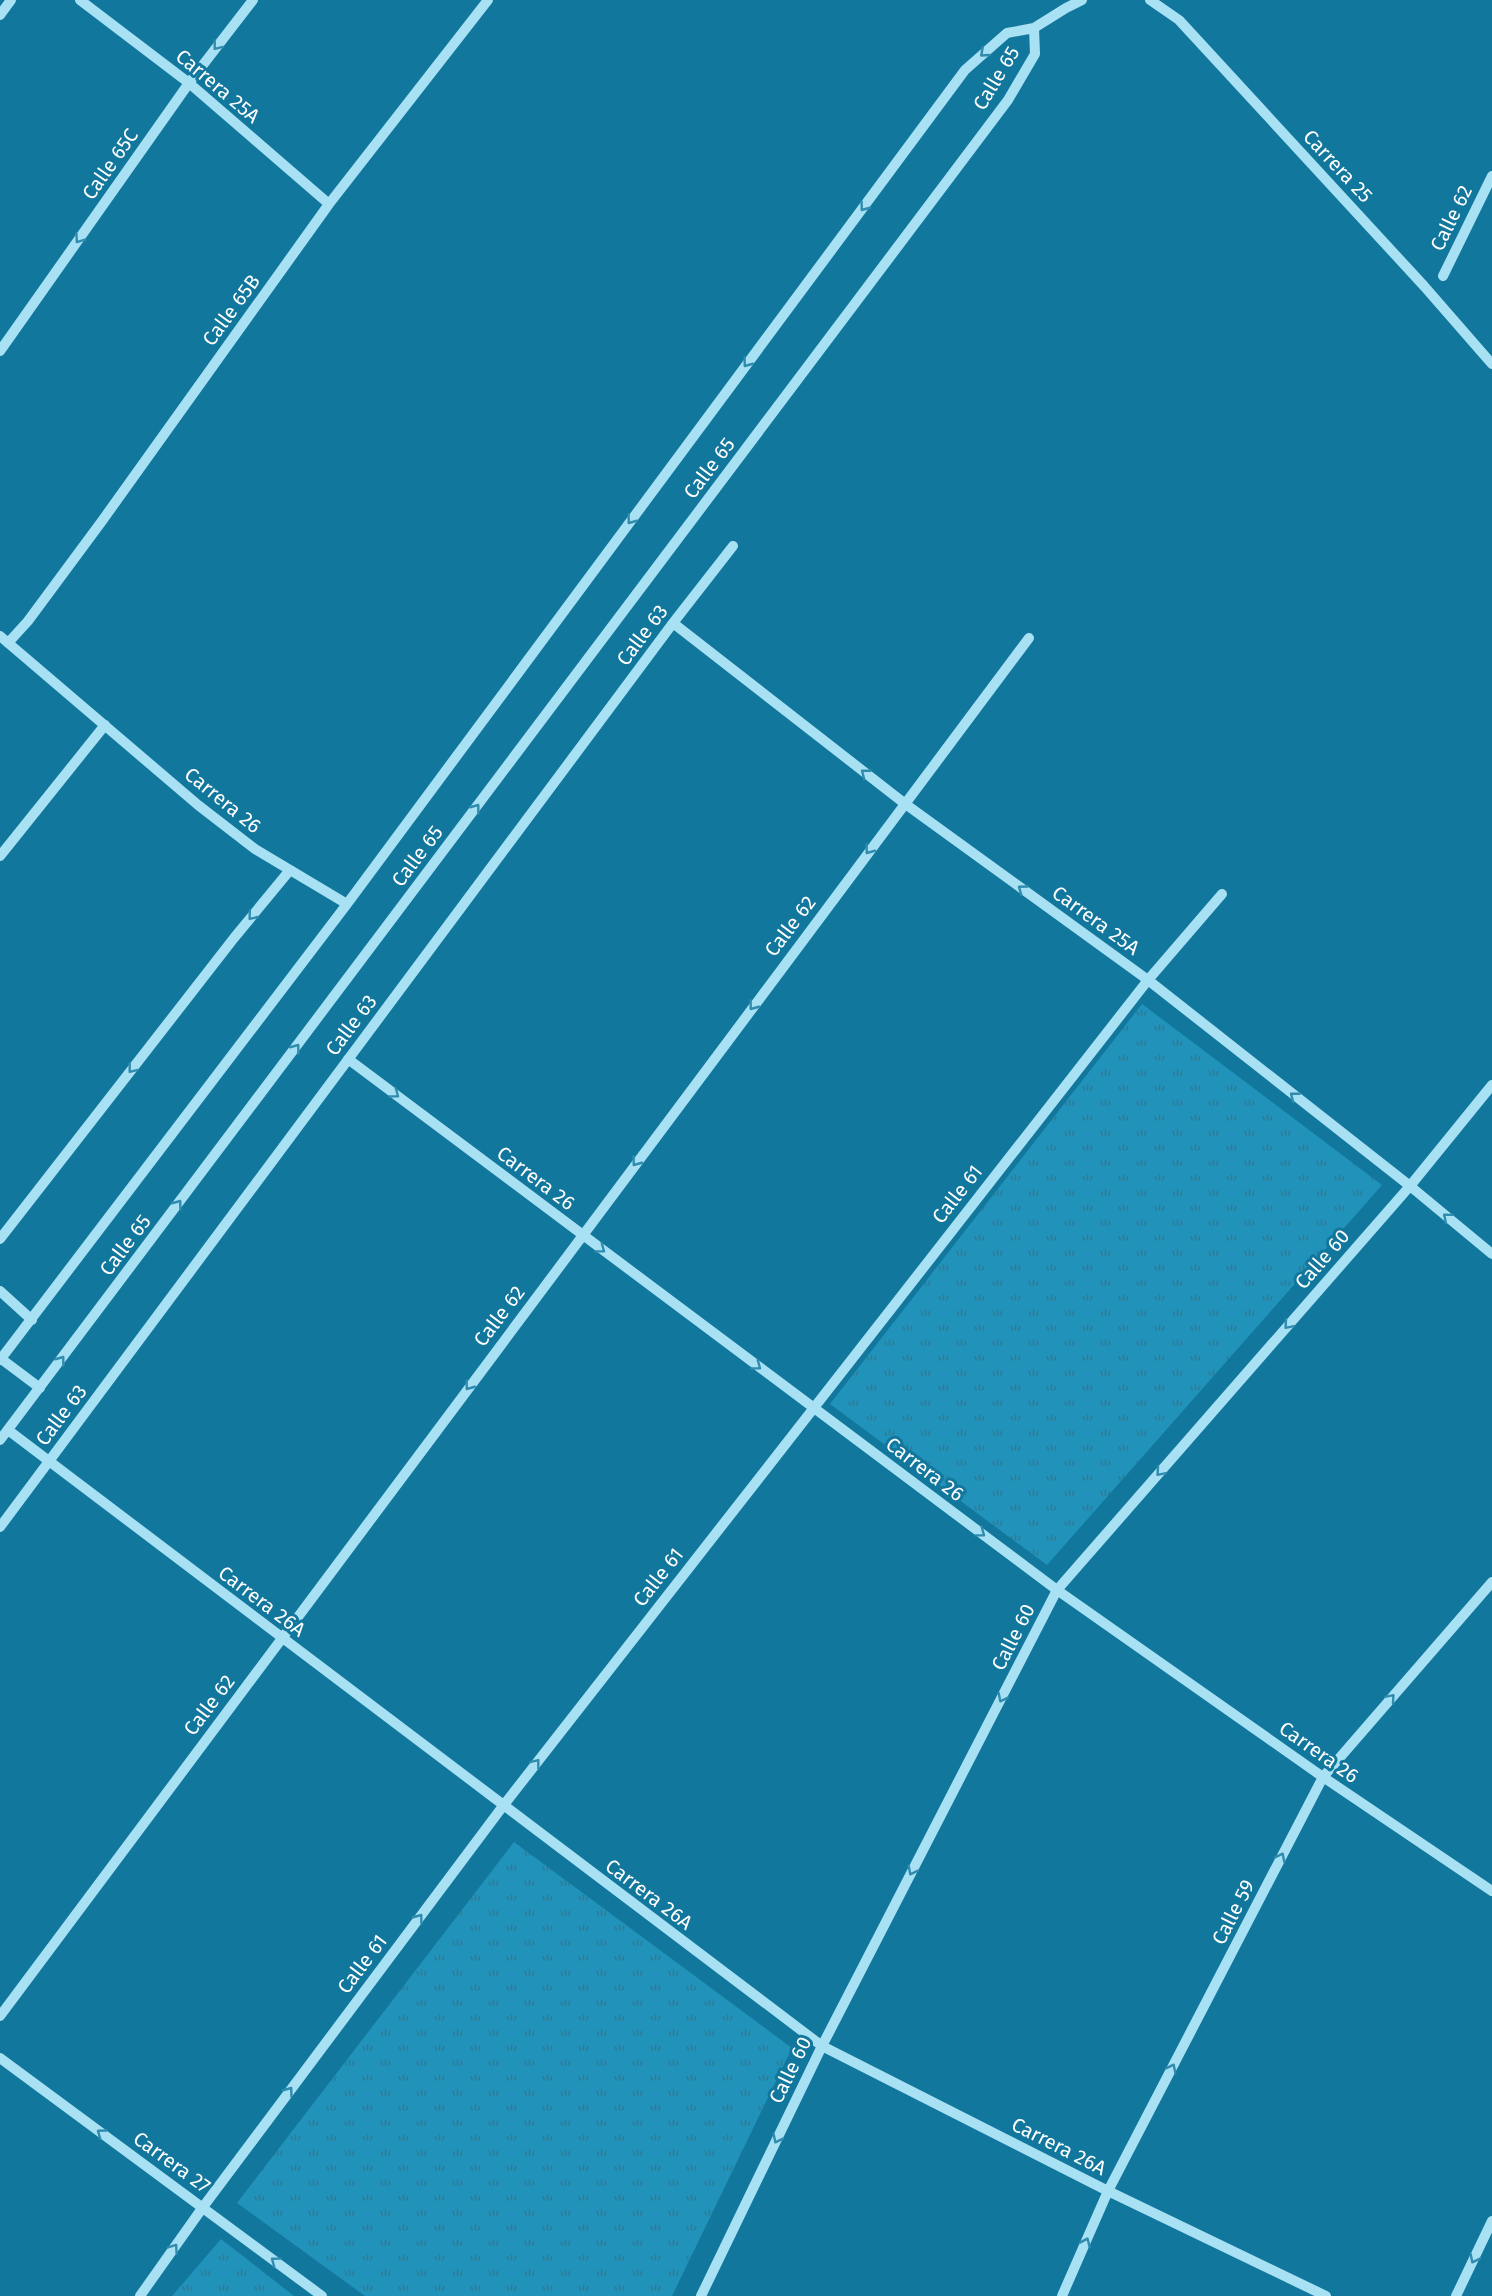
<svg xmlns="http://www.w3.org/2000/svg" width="1492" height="2296" font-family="'Fira Sans',sans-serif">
	<defs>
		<pattern id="park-tufts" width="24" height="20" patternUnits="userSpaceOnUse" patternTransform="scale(1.5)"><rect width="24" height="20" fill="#2192ba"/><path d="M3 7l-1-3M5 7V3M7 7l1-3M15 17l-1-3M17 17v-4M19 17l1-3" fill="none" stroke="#307a94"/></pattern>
	</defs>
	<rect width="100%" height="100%" fill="#12779d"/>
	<path fill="url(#park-tufts)" d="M1142,1004L1382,1185L1047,1565L830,1404Z
		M514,1842L792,2048L672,2296H365L237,2203Z
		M221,2239L294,2296H172Z"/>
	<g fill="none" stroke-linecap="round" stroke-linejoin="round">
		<path stroke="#a8e1f4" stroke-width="10" d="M80,0L189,83L329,204
			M1150,0L1179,20L1424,286L1492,364
			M0,15L11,0
			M1443,276L1492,176
			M0,351L189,83L253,0
			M673,623L904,803L1148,980L1410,1186L1492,1254
			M0,636L198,805L255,849L347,904
			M8,643L28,621L102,521L329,204L488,0
			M0,856L105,725
			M348,1059L1057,1590L1323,1777L1492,1891
			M0,1239L234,938L290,870
			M0,1291L32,1320
			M0,1358L40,1388
			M0,1360L347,904L965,70L1007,33L1034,28L1066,8L1082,0
			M8,1430L822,2046L1108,2191L1326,2296
			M0,1440L1008,100L1035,54L1034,28
			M0,1527L673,623L733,546
			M0,2016L1029,638
			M0,2058L322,2296
			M140,2296L203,2207L503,1806L1148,980L1222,894
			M701,2296L822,2046L1057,1590L1410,1186L1492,1085
			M1062,2296L1108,2191L1323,1777L1492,1582
			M1456,2296L1492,2221"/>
	</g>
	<defs><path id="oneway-chevron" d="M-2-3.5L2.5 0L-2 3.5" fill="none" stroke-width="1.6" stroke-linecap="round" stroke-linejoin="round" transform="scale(1.5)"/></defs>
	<g stroke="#308cae">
		<use href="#oneway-chevron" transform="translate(217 46) rotate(128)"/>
		<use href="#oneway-chevron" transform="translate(984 53) rotate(139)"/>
		<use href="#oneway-chevron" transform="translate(864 207) rotate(127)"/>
		<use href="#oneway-chevron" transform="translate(79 239) rotate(125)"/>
		<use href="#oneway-chevron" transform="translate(747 363) rotate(127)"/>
		<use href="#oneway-chevron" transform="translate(631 520) rotate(127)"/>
		<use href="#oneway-chevron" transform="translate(865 773) rotate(-142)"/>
		<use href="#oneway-chevron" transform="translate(476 808) rotate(-53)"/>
		<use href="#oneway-chevron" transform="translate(869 850) rotate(127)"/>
		<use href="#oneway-chevron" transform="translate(1022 889) rotate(-144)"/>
		<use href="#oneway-chevron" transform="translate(252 916) rotate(129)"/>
		<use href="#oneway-chevron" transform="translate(753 1006) rotate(127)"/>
		<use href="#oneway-chevron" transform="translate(296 1048) rotate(-53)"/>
		<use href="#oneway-chevron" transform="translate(132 1069) rotate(128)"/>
		<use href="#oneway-chevron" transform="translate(395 1094) rotate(37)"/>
		<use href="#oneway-chevron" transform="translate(1294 1096) rotate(-142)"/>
		<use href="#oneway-chevron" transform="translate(636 1162) rotate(127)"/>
		<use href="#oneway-chevron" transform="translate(178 1204) rotate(-53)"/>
		<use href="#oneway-chevron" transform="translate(1447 1217) rotate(-140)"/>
		<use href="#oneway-chevron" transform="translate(601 1249) rotate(37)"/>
		<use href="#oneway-chevron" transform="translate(1288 1325) rotate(131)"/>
		<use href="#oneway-chevron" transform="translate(61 1360) rotate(-53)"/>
		<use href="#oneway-chevron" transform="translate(757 1366) rotate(37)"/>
		<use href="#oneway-chevron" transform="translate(469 1386) rotate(127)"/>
		<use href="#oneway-chevron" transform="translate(1160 1472) rotate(131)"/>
		<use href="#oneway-chevron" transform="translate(981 1533) rotate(37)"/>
		<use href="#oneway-chevron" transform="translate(1002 1698) rotate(117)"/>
		<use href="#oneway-chevron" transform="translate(1391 1698) rotate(-49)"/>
		<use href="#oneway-chevron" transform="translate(536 1763) rotate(-52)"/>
		<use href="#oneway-chevron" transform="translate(1281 1857) rotate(-63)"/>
		<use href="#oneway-chevron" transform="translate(912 1871) rotate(117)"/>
		<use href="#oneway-chevron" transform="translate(419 1918) rotate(-53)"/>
		<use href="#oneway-chevron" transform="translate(1172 2068) rotate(-63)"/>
		<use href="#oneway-chevron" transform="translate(289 2091) rotate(-53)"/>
		<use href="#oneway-chevron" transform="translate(101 2133) rotate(-144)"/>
		<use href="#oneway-chevron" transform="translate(777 2139) rotate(116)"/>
		<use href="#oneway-chevron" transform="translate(1086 2242) rotate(-66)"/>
		<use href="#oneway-chevron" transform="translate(174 2248) rotate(-55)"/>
		<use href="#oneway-chevron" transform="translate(1474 2259) rotate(116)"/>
		<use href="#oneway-chevron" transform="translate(275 2261) rotate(-143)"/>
	</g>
	<g text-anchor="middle" stroke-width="6" stroke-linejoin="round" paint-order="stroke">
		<g font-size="20" fill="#fff" stroke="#12779d">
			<text transform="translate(996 78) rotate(-59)" y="7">Calle 65</text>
			<text transform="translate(218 86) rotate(40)" y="7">Carrera 25A</text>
			<text transform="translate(110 164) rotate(-55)" y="7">Calle 65C</text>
			<text transform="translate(1338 166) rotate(47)" y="7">Carrera 25</text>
			<text transform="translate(1451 218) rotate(-64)" y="7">Calle 62</text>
			<text transform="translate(231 310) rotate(-54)" y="7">Calle 65B</text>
			<text transform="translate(709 468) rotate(-53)" y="7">Calle 65</text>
			<text transform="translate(642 635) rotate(-53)" y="7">Calle 63</text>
			<text transform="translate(223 800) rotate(39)" y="7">Carrera 26</text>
			<text transform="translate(417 856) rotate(-53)" y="7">Calle 65</text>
			<text transform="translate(1096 920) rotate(36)" y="7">Carrera 25A</text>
			<text transform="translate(790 926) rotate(-53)" y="7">Calle 62</text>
			<text transform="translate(351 1025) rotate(-53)" y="7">Calle 63</text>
			<text transform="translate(536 1178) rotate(37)" y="7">Carrera 26</text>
			<text transform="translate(957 1194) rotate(-52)" y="7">Calle 61</text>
			<text transform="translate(125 1245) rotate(-53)" y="7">Calle 65</text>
			<text transform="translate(1322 1259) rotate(-49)" y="7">Calle 60</text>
			<text transform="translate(499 1316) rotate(-53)" y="7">Calle 62</text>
			<text transform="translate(61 1415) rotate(-53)" y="7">Calle 63</text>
			<text transform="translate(925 1469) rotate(37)" y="7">Carrera 26</text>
			<text transform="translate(658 1577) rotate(-52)" y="7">Calle 61</text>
			<text transform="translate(262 1601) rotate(37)" y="7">Carrera 26A</text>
			<text transform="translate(1013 1637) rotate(-63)" y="7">Calle 60</text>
			<text transform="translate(209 1705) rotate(-53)" y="7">Calle 62</text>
			<text transform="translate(1319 1752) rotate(35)" y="7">Carrera 26</text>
			<text transform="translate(649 1894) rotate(37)" y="7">Carrera 26A</text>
			<text transform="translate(1233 1912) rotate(-63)" y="7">Calle 59</text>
			<text transform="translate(362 1964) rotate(-53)" y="7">Calle 61</text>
			<text transform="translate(790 2070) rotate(-64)" y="7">Calle 60</text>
			<text transform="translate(1059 2146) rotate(27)" y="7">Carrera 26A</text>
			<text transform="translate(172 2162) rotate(36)" y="7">Carrera 27</text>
		</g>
	</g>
</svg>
